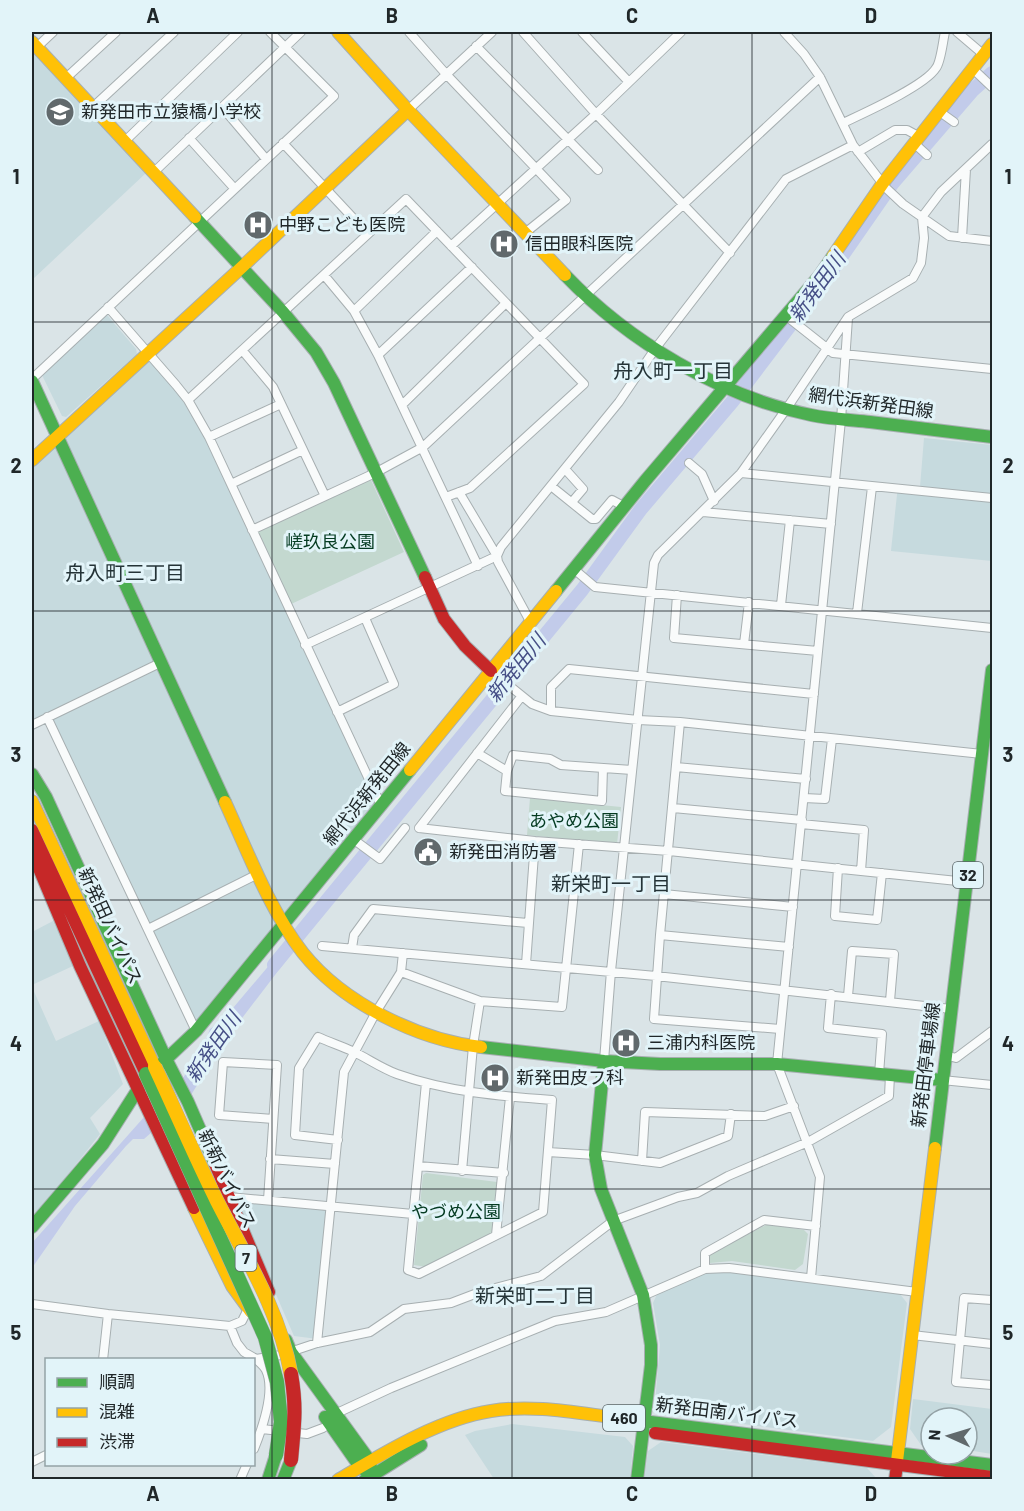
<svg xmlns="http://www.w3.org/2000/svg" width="1024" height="1511" font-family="Barlow,'Noto Sans JP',sans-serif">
	<rect width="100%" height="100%" fill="#dae4e7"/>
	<path fill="#c6dade" d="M32,51L146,173L32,280Z
		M103,315H107L136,349L137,354L66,417L62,416L41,373Z
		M148,360L176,389L205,439L376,804L195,1024L49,714L32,722V469Z
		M924,438L992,445V561L891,551L898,485L920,487Z
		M53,921L75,965L32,985V932Z
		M32,987L56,1041L99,1021L123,1084L90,1118L100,1134L32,1220Z
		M236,1202L328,1210L318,1339L294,1336Z
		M728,1272L900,1294L907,1303L891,1427L873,1441L665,1414L655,1403L660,1345L653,1303L658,1292L702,1274Z
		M913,1399L992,1409V1454L967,1450V1418H931V1446L921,1445L910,1429Z
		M512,1424L625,1437L633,1446L630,1479H494L465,1435L475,1431Z
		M661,1442L867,1468L877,1479L644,1480L648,1451Z"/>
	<path fill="#c3d8cf" d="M371,480L404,552L289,605L256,532Z
		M530,798L621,807L617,844L527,835Z
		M426,1173L497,1182L492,1234L427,1267L414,1265L423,1175Z
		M768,1224L804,1230L808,1234L803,1264L795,1270L732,1261L710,1263L707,1260L708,1255Z"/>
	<path fill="#c2cbea" d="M282,950L288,958L223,1043L191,1095L183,1078L204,1045L210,1029L222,1021Z
		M145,1116L152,1132L144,1139H133L126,1146L75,1206L32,1268V1243Z"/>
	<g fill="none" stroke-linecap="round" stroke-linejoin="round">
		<path stroke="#c2cbea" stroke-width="14" d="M274,965L582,590L641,509L732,402L833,269L892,184L973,90L992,73"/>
		<g stroke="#a7afb1" stroke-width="10">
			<path id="street" d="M409,32L446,74L566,200L525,233
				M523,32L596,114L730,253
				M582,32L628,81
				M784,32L804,54L820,77L853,145L886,188L903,204L949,236L992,241
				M957,32L984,55
				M476,46L598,170
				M37,47L53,32
				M973,69L992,87
				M66,78L116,32
				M93,107L174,32
				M222,107L266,159
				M408,110L492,32
				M940,112L954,122
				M843,123C864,113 925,86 936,68C941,62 943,40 945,32
				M189,138L234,188
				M125,141L238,32
				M283,143L368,234
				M915,144L927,155
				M858,152L895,130H907L920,137
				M154,172L301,32
				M962,238L966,169
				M451,246L596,114L681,32
				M324,275L354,311L378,355L478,566
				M108,307L176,385L188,400L209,437L381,805
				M354,311L437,231
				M785,315L833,353L992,369
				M242,350L273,387L325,496
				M378,355L472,267
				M32,379L334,96L270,32
				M188,400L406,199L584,384L470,488L446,497
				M402,405L506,303
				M209,437L281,404
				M689,463L702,474L714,501
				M565,469L583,489L572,502
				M741,473L992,498
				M231,484L303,450
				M551,486L592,519H596L612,500L625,507
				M459,492L497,556L498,562L531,623
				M703,512L831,524
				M252,530L375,473L423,447L820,77
				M575,570L595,587L992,628
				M677,595L674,638L818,651
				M781,605L790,520
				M857,613L872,487
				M744,644L749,602
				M305,645L497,556L501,547L619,402L655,349L786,179L853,145
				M491,671L532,704L551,711L638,720L680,722L982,754
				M551,711V687L569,669L814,694
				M337,712L394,684L365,618
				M47,717L196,1031
				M680,722L660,935L654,1019L780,1029
				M32,725L160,663
				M477,753L507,771L513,755L550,759L561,765L632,770
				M676,767L806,779
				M507,771L505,791L602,801L603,768
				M804,798L825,799L832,739
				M673,808L802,820
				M801,824L864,830L861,871
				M419,828L535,841L669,851L967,882
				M419,828L521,697
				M353,839L380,859L405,828
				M838,868L835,916L877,920L882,873
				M664,894L793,907
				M148,929L258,874
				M660,935L789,947
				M322,946L656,976L951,1009
				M352,948L354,935L373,909L528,923
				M526,964L535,841
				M401,972L480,1001L562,1007L579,844
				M831,994L828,1028L882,1034L879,1074
				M848,996L852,951L894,954L890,1001
				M945,1055L956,1058L992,1031
				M604,1061L611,971L654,563L658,555L741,473L787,408L848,317L913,278L921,263L924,238L922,217L941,192L992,144
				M942,1080L992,1085
				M338,1140L295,1135L299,1068L318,1037C329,1042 341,1046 352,1051C367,1058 381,1068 397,1074C448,1092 499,1096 552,1100L543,1212L419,1274L408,1270L426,1083
				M548,1152L595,1155L660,1163L728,1136L731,1114
				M270,1159L335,1164
				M642,1161L645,1112L765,1116L794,1106
				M418,1166L504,1173
				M462,1171L473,1046L480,1001
				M229,1197L413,1214
				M268,1200L277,1065L223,1062L219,1115L273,1119
				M496,1235L510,1097
				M705,1269V1253L764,1220L816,1226
				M811,1278L820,1177L777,1064L841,420L848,318
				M992,1300L964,1298L956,1382L992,1385
				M32,1304L108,1314L230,1326L242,1321L248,1309
				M230,1326L237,1343L244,1352L256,1359L281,1355L317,1343L370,1332L404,1309L451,1303L480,1292L541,1276L613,1221L678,1197L697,1193L728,1176L808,1142L889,1096L890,1075
				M912,1335L992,1344
				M317,1343L344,1072L376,1012L401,972L403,953
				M103,1360L108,1314
				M335,1414L391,1388L555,1321L606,1312L705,1269L729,1268L917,1292
				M262,1429L307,1434L323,1428
				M254,1449C262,1429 276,1391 266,1370C264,1366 259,1362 256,1359
				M32,1462L46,1455
				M240,1480L247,1464"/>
		</g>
		<g stroke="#a7afb1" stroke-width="14">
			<path id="fast" d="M195,217L283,312L316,352L334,383L425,577
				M565,275C628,341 721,397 811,415C830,419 851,420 870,422C911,427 951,432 992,437
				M32,381L225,802
				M556,591L645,481L820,275L833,256
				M32,774L46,797L166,1059L188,1102L215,1164
				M481,1047L604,1061L660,1064H777L942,1080
				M604,1061L595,1155L601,1189L643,1295L651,1345V1365L637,1480
				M160,1065L196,1031L410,770
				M935,1148L992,670
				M32,1227L103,1144L142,1083
				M286,1340L291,1352L370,1461L372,1475
				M325,1417L360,1467L372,1475
				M619,1418L992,1465
				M268,1480L276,1455
				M283,1480L291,1460
				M365,1480L421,1445"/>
		</g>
		<g stroke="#a7afb1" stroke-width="14">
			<path id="slow" d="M338,32L408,110L565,275
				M32,42L195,217
				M833,256L883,183L992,44
				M32,460L242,267L408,110
				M410,770L556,591
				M32,801L155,1067
				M225,802C247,850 270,911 303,953C343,1003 418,1040 481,1047
				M194,1208L232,1286L251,1312
				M897,1461L935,1148
				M338,1480C384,1453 439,1419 491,1411C533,1404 577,1413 619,1418"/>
		</g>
		<g stroke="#a7afb1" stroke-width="14">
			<path id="jam" d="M425,577L444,619L465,646L491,671
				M32,830L146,1074
				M32,852L80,966L194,1208
				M215,1164L269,1292
				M655,1433L992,1477
				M895,1480L897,1465"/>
		</g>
		<use href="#street" stroke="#f9fbfb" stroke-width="8"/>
		<use href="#fast" stroke="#4caf50" stroke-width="12"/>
		<use href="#slow" stroke="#ffc107" stroke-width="12"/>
		<use href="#jam" stroke="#c62828" stroke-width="12"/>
		<g stroke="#a7afb1" stroke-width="15" stroke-linecap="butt">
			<path id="fast-bridge" d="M146,1074L265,1337L277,1382L281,1422L276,1455"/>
		</g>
		<g stroke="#a7afb1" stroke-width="15" stroke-linecap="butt">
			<path id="slow-bridge" d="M155,1067C176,1112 195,1157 217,1201C245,1256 280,1312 291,1374"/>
		</g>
		<g stroke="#a7afb1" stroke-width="15" stroke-linecap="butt">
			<path id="jam-bridge" d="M291,1374C297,1408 294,1426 291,1460"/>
		</g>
		<use href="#fast-bridge" stroke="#4caf50" stroke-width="14"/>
		<use href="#slow-bridge" stroke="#ffc107" stroke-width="14"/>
		<use href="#jam-bridge" stroke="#c62828" stroke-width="14"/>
	</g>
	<path fill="none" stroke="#202729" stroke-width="1.5" stroke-opacity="0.55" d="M272,32V1480M512,32V1480M752,32V1480M32,322H992M32,611H992M32,900H992M32,1189H992"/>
	<defs>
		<g id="school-disc" transform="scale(1.5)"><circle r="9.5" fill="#61696c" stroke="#e2f4f9"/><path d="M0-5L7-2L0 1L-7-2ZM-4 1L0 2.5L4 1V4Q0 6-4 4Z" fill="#fff"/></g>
		<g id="hospital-disc" transform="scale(1.5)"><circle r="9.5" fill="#61696c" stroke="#e2f4f9"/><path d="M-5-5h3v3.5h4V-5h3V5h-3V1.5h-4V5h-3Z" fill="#fff"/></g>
		<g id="civic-disc" transform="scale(1.5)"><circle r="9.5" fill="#61696c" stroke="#e2f4f9"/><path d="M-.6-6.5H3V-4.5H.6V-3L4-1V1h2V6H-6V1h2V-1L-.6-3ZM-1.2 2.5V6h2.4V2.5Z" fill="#fff"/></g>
	</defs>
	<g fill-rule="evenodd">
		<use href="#school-disc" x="60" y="112"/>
		<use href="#hospital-disc" x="258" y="225"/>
		<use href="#hospital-disc" x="504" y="244"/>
		<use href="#civic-disc" x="428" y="852"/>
		<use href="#hospital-disc" x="626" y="1043"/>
		<use href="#hospital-disc" x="495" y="1078"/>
	</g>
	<g text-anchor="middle" stroke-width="6" stroke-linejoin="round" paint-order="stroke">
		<g fill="#e2f4f9" stroke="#5a6467" stroke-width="1.5">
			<rect x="953" y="862" width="30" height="26" rx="4.5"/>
			<rect x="235.5" y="1245" width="21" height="26" rx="4.5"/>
			<rect x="603" y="1405" width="42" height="26" rx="4.5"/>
		</g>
		<g font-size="16" font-weight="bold" fill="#202729">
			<text x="968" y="881">32</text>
			<text x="246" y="1264">7</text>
			<text x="624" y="1424">460</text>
		</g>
		<g font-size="18" fill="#202729" stroke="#e2f4f9" text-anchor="start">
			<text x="81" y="118">新発田市立猿橋小学校</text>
			<text x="279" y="231">中野こども医院</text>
			<text x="525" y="250">信田眼科医院</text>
			<text x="449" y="858">新発田消防署</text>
			<text x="647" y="1049">三浦内科医院</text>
			<text x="516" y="1084">新発田皮フ科</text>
		</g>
		<g font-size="18" fill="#202729" stroke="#e2f4f9">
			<text transform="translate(871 403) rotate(8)" y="6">網代浜新発田線</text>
			<text transform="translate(367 794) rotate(-51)" y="6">網代浜新発田線</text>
			<text transform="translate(110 926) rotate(65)" y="6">新発田バイパス</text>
			<text transform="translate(926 1065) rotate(-83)" y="6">新発田停車場線</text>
			<text transform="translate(227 1179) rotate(64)" y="6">新新バイパス</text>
			<text transform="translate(727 1413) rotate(7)" y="6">新発田南バイパス</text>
		</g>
		<g font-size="18" fill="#043b21" stroke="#e2f4f9">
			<text x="330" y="548">嵯玖良公園</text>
			<text x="574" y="827">あやめ公園</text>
			<text x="456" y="1218">やづめ公園</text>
		</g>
		<g font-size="20" font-style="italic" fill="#464f86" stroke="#e2f4f9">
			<text transform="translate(817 287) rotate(-54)" y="7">新発田川</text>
			<text transform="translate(516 668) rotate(-51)" y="7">新発田川</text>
			<text transform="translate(213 1047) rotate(-55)" y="7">新発田川</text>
		</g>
		<g font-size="20" fill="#243337" stroke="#e2f4f9">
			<text x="673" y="378">舟入町一丁目</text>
			<text x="125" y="580">舟入町三丁目</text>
			<text x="611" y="891">新栄町一丁目</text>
			<text x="535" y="1303">新栄町二丁目</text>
		</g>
	</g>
	<rect width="1024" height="1511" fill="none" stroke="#e2f4f9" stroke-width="66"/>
	<rect x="45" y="1358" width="210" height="108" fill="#e2f4f9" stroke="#94a2a6" stroke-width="1.5"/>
	<rect x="57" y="1378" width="30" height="9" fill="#4caf50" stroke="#94a2a6" stroke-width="1.5"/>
	<text x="99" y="1388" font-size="18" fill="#202729">順調</text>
	<rect x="57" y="1408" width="30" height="9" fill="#ffc107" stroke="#94a2a6" stroke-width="1.5"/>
	<text x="99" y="1418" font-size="18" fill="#202729">混雑</text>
	<rect x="57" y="1438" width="30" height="9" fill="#c62828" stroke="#94a2a6" stroke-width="1.5"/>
	<text x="99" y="1448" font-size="18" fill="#202729">渋滞</text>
	<g transform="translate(949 1436) rotate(274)"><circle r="28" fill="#e2f4f9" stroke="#94a2a6" stroke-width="1.5"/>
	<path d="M0-4.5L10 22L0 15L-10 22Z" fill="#61696c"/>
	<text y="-9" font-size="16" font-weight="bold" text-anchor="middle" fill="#202729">N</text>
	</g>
	<rect x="33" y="33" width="958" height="1445" fill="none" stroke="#202729" stroke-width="2"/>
	<g font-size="20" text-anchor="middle" font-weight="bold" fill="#202729">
		<text x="153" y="23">A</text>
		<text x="392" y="23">B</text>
		<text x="632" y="23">C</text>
		<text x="871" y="23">D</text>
		<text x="16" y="184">1</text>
		<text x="1008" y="184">1</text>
		<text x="16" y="473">2</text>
		<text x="1008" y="473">2</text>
		<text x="16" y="762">3</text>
		<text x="1008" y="762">3</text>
		<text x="16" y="1051">4</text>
		<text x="1008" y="1051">4</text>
		<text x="16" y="1340">5</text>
		<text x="1008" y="1340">5</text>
		<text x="153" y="1501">A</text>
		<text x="392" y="1501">B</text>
		<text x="632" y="1501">C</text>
		<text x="871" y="1501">D</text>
	</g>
</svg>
